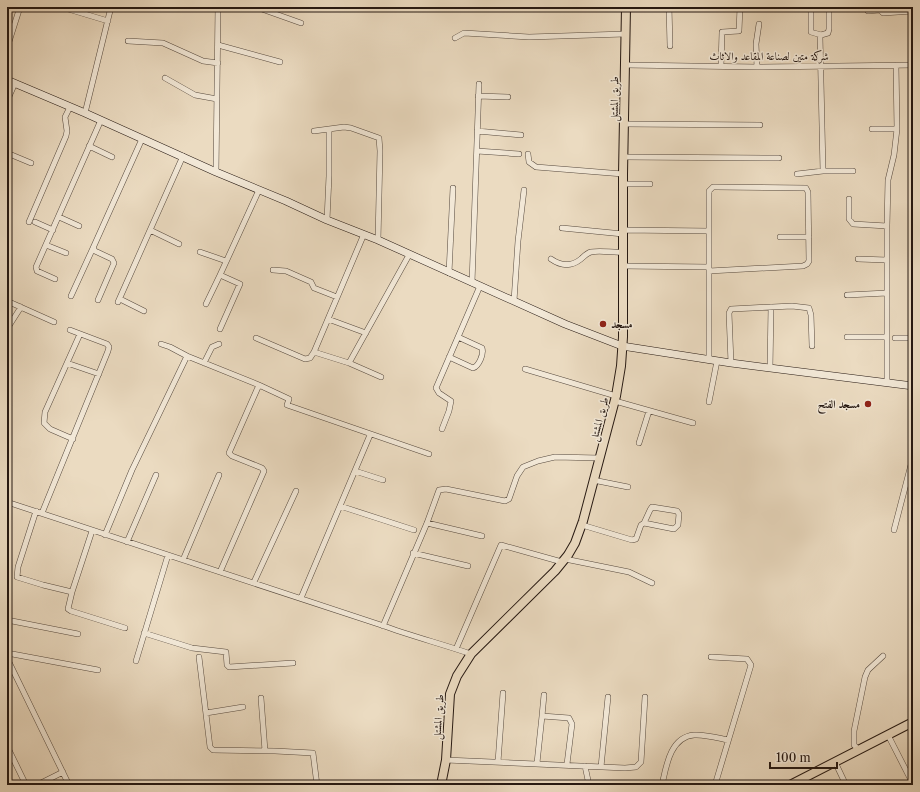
<svg xmlns="http://www.w3.org/2000/svg" width="920" height="792" font-family="'Libre Caslon Text',Amiri,serif">
	<rect width="100%" height="100%" fill="#ebdbc1"/>
	<filter id="stains"><feTurbulence type="fractalNoise" baseFrequency=".005" numOctaves="4"/><feColorMatrix values="0 0 0 0 .2 0 0 0 0 .09 0 0 0 0 .02 0 0 0 .5 -.17"/></filter>
	<radialGradient id="worn" r=".72"><stop offset=".6" stop-color="#630" stop-opacity="0"/><stop offset="1" stop-color="#630" stop-opacity=".3"/></radialGradient>
	<g fill="none" stroke-linecap="round" stroke-linejoin="round">
		<g stroke="#56493e" stroke-width="6">
			<path id="street" d="M256,7L301,23
				M669,7L670,46
				M68,9L108,21
				M811,10V32L821,35
				M868,11L880,10L883,13L913,11
				M455,38L464,33L529,37L625,34
				M128,41L163,43L203,61L218,63
				M218,45L280,62
				M7,48L20,7
				M626,65L757,67L913,65
				M721,66L722,32L739,31L740,7
				M757,67L756,44L759,24
				M165,78L195,95L217,99
				M478,96L508,97
				M7,101L15,83
				M85,113L111,7
				M625,124L760,125
				M872,129H897
				M314,131L344,127L351,128L379,138L380,151L378,240
				M477,131L521,135
				M89,146L112,157
				M477,151L519,154
				M7,153L31,163
				M528,154L529,162L536,167L623,174
				M624,157L779,158
				M823,171H853
				M216,172L218,7
				M797,174L823,171L820,37L821,35L828,33L829,29V7
				M623,184H650
				M849,199V219L853,224L887,226
				M59,217L79,226
				M327,220L329,176V130
				M29,222L66,136L67,131L65,117L70,107
				M35,222L53,230
				M562,228L623,234
				M150,230L179,244
				M623,230L709,231
				M780,237H809
				M46,245L66,253
				M200,252L226,261
				M551,259C561,266 571,267 581,259C584,256 587,253 591,252C601,250 613,253 623,252
				M858,259L887,260
				M623,266L709,267
				M273,270L286,271L311,282L314,288L337,297
				M709,271L803,266L807,264L809,261L808,192L806,188L716,187H713L709,191V360
				M449,273L453,188
				M55,279L37,271L36,267L101,120
				M472,283L479,84
				M847,295L887,293
				M71,296L93,248
				M120,299L144,311
				M98,300L114,263L112,259L95,251L93,248L142,139
				M7,301L54,322
				M514,301L518,241L524,190
				M118,302L183,156
				M206,304L220,275
				M328,319L366,333
				M7,329L21,307
				M220,329L240,284L220,275L259,190
				M847,337H887
				M256,338L305,359L310,358L314,352L349,363
				M895,338H913
				M161,344L170,347L187,356
				M314,352L364,234
				M449,357L473,368C479,366 484,354 482,348L458,337
				M67,363L99,374
				M204,363L212,347L219,344
				M731,363L729,313L731,309L792,306L809,308L811,315L812,346
				M770,368L771,307
				M525,369L616,396
				M381,377L349,363L409,255
				M887,383V226L888,180L894,155L897,129L896,65
				M259,385L289,399L287,405L429,454
				M615,401L693,423
				M709,402L717,361
				M7,405L9,406
				M442,429L449,411L451,401L439,393L436,388L480,286
				M73,439L50,429L44,423L45,412L80,334
				M639,443L649,411
				M355,471L383,480
				M593,480L628,487
				M7,502C132,543 257,583 381,625C411,636 442,644 471,654
				M340,506L414,530
				M36,511L18,567L17,577L43,585L72,592
				M42,513L108,351L109,347L107,344L70,330
				M427,523L482,536
				M582,525L632,540L636,539L641,525L644,523L650,510L652,507L677,511L679,514L678,525L674,529L644,523
				M894,530L913,457
				M92,531L72,592L68,609L71,611L125,628
				M105,535L132,470L187,356L259,385L229,453L232,456L262,468L264,471L220,572
				M127,542L156,475
				M413,553L468,566
				M565,559L629,572L652,583
				M183,560L219,475
				M254,582L296,491
				M301,598L370,435
				M7,620L78,634
				M383,626L427,523L439,490L446,489L505,501L509,499L517,476L523,467L538,461L555,457L599,458
				M144,633L192,648L226,652L227,665L229,667L293,663
				M456,649L501,545L562,562
				M7,653L98,670
				M199,657L210,747L213,750L275,751L313,753L317,785
				M711,657L747,659L751,665L715,785
				M7,658L69,785
				M136,661L168,555
				M7,673L13,670
				M544,695L542,716L569,718L572,724L567,764
				M261,698L265,751
				M206,713L243,707
				M888,735L913,784
				M7,746L26,785
				M858,749L854,745V731L865,677L868,670L883,656
				M446,760L625,768L636,767L641,762L645,697
				M498,762L503,693
				M835,762L846,785
				M537,763L542,716
				M585,766L589,785
				M601,767L608,697
				M37,785L63,772
				M662,785C666,767 670,737 694,735C704,734 718,738 728,740"/>
		</g>
		<g stroke="#251812" stroke-width="8">
			<path id="secondary" d="M7,80L85,113L216,172L286,201L327,220L378,240L565,324L622,346L731,363L913,386"/>
		</g>
		<g stroke="#251812" stroke-width="10">
			<path id="primary" d="M441,785L446,760L450,694L457,676L471,654L555,571L568,555L575,543L583,521L616,396L621,366L623,337V174L626,7
				M790,785L913,722"/>
		</g>
		<use href="#street" stroke="#f2e8d7" stroke-width="5"/>
		<use href="#secondary" stroke="#f2e8d7" stroke-width="7"/>
		<use href="#primary" stroke="#ebdbc1" stroke-width="8"/>
	</g>
	<g fill="#8f2418" stroke="#f2e8d7" stroke-width="1.5">
		<circle cx="603" cy="324" r="4"/>
		<circle cx="868" cy="404" r="4"/>
	</g>
	<g text-anchor="middle" stroke-width="3" stroke-linejoin="round" paint-order="stroke">
		<g font-size="11" fill="#251812" stroke="#f2e8d7">
			<text x="769" y="60">شركة متين لصناعة المقاعد والاثاث</text>
			<text transform="translate(614 99) rotate(-89)" y="4">طريق المشتل</text>
			<text transform="translate(599 419) rotate(-75)" y="4">طريق المشتل</text>
			<text transform="translate(438 717) rotate(-86)" y="4">طريق المشتل</text>
		</g>
		<g font-size="11" font-weight="bold" fill="#251812" stroke="#f2e8d7" text-anchor="start">
			<text x="611" y="328">مسجد</text>
			<text x="860" y="408" text-anchor="end">مسجد الفتح</text>
		</g>
	</g>
	<rect width="920" height="792" fill="none" stroke="#ebdbc1" stroke-width="24"/>
	<rect x="8" y="8" width="904" height="776" fill="none" stroke="#251812" stroke-width="2"/>
	<rect x="12" y="12" width="896" height="768" fill="none" stroke="#251812"/>
	<path d="M770 762v6h67v-6" fill="none" stroke="#251812" stroke-width="2"/>
	<text x="776" y="762" font-size="12" fill="#251812" stroke="#f2e8d7" stroke-width="3" paint-order="stroke">100 m</text>
	<rect width="100%" height="100%" filter="url(#stains)"/>
	<rect width="100%" height="100%" fill="url(#worn)"/>
</svg>
